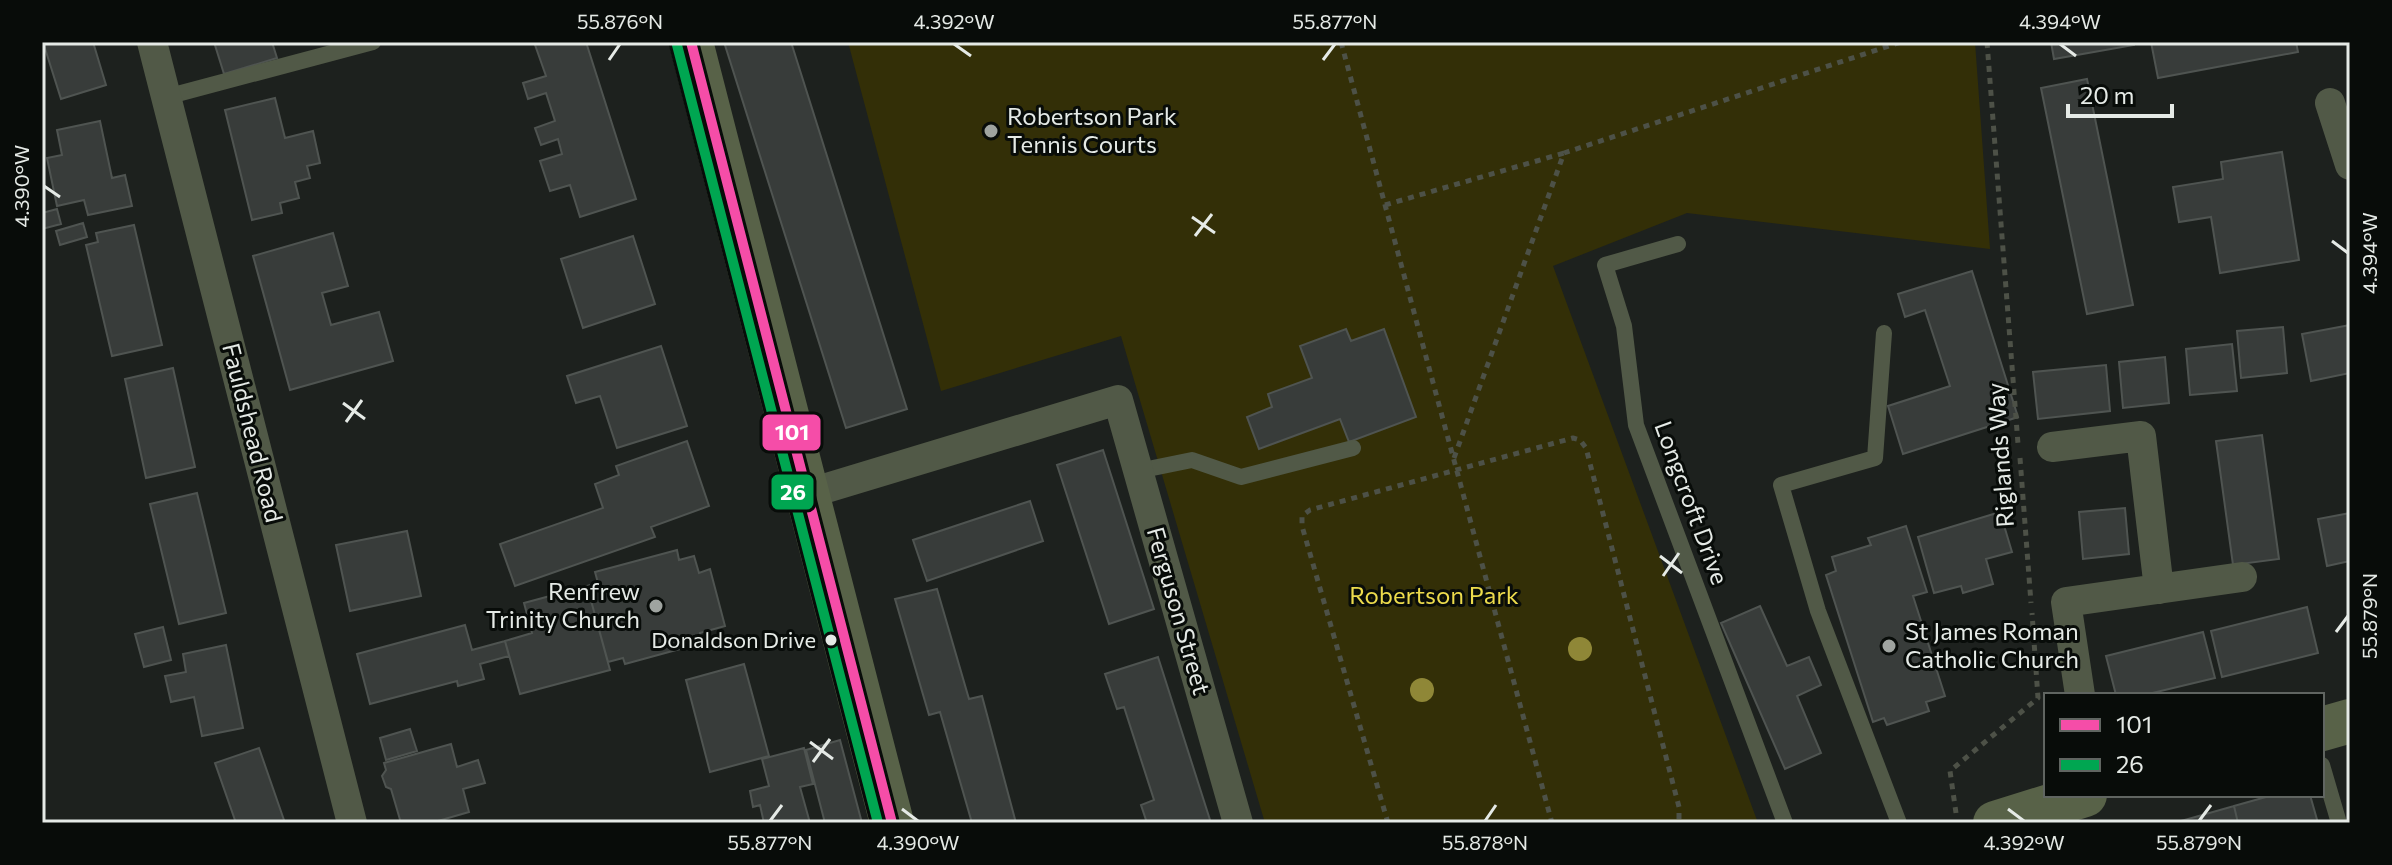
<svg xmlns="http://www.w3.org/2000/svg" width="2392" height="865" font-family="Commissioner,sans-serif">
	<rect width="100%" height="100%" fill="#1d211e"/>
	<path fill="#332f07" d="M848,42H1975L1990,249L1687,213L1553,266L1758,823H1265L1121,336L941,391Z"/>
	<path fill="#383c3a" stroke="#4f5451" stroke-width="2" d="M43,42H93L106,85L61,99Z
		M214,42H272L277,58L224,74Z
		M534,42H586L636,199L580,217L570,185L550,191L540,161L562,154L558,139L541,145L535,128L555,121L546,93L528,99L523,83L546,76Z
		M724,42H791L907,409L846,428Z
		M2051,42H2134V45L2054,59Z
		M2151,42H2296L2298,52L2158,78Z
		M2087,79L2133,305L2087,314L2041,88Z
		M275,98L285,138L313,131L320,163L307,166L310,178L295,182L299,198L280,203L282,213L252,220L225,110Z
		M100,121L112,178L125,175L132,206L88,215L84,200L57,206L47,158L62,155L57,130Z
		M2282,152L2299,260L2220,273L2211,217L2179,222L2173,187L2223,179L2221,162Z
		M57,209L61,224L42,229V213Z
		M83,223L87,237L60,245L56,231Z
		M134,225L162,345L112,356L86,245L98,242L96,233Z
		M333,233L348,286L322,293L331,325L379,312L393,361L290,390L253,256Z
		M633,236L655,304L583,328L561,259Z
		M1972,271L2018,417L1903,454L1888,406L1950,386L1925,310L1905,317L1898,294Z
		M2350,325V373L2311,381L2302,334Z
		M2283,327L2287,373L2241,378L2237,331Z
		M1346,329L1351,341L1384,329L1416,417L1349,442L1340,419L1259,449L1247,417L1272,407L1268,394L1312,378L1300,346Z
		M2232,344L2237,391L2190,395L2186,349Z
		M661,346L687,426L617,448L600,396L576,403L567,376Z
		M2165,357L2169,403L2123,408L2119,362Z
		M2106,365L2110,411L2038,419L2033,372Z
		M173,368L195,467L146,478L125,379Z
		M2262,435L2279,559L2233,565L2216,441Z
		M687,441L709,506L651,527L655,537L515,586L500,544L603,508L595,484L619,475L616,466Z
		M1103,450L1154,609L1109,624L1057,465Z
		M197,493L226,613L179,624L150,504Z
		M1030,501L1043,541L927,581L913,540Z
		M2125,508L2129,554L2083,559L2079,512Z
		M2000,512L2012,552L1986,559L1993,584L1963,593L1961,586L1934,593L1918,537Z
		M2350,513V561L2327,566L2318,519Z
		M1906,526L1927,592L1913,596L1945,696L1926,702L1929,711L1887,725L1884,718L1873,722L1826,575L1836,571L1832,557L1871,545L1868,538Z
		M407,531L421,596L350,611L336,545Z
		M677,550L679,560L694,556L699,573L710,569L725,626L700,633L702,643L625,664L623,658L608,662L587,586L598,583L595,572Z
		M587,586L610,670L520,694L505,641L532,633L524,603Z
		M937,589L969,699L982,696L1016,823H972L940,712L929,715L895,599Z
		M1760,606L1787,666L1809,657L1821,685L1797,696L1821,753L1785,769L1721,623Z
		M2307,607L2318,653L2222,677L2211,631Z
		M465,625L472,650L505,641L509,656L480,664L484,679L458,686L457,681L370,704L357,654Z
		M163,627L171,660L144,667L135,634Z
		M2203,632L2215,678L2144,695H2116L2106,656Z
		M226,645L243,728L202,736L194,697L171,702L165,676L186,672L183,654Z
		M1158,657L1211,823H1147L1141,805L1154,800L1124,707L1117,709L1105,674Z
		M744,664L769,756L710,772L686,680Z
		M410,729L417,751L386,760L380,738Z
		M840,740L862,823H825L806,750Z
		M451,744L457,767L478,760L485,783L463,789L469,812L431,823H401L391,789L386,787L382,776L386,770L384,763Z
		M259,748L285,823H236L215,763Z
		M804,748L813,784L800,787L810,823H764L760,805L753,807L750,791L769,786L762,759Z
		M2273,795H2310L2318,823H2238L2234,806Z
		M2234,806L2238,823H2174Z"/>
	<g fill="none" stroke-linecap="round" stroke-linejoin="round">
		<path stroke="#4d5147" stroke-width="5" stroke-dasharray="6 6" stroke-linecap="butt" d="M1341,42L1552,823
			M1987,42L2018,444
			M1385,205L1564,153
			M1454,458L1564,153L1901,42
			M2020,458L2031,603
			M1956,813L1950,771L2038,698L2032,613
			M1388,823L1302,526V516L1310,510L1573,438L1580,440L1586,448L1679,807V823"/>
		<path stroke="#515947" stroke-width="16" d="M166,97L373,42
			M1678,244L1605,265L1624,326L1636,425L1785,823
			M1884,333L1875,458L1781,485L1818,611L1899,823
			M1138,471L1192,460L1241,477L1353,448
			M2322,765L2339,823"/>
		<path stroke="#515947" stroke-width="30" d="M152,42L352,823
			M2330,103L2350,165
			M2052,447L2141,436L2159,589
			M810,493L1118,400L1238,823
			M2080,695L2066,602L2242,577"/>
		<path stroke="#586248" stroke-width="44" d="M691,42L892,823
			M2322,729L2350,721
			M1995,823L2085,795"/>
		<g stroke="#080c09" stroke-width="16">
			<path id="bus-1" d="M691,42L892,823"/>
		</g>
		<g stroke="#080c09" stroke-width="16">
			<path id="bus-2" d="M677,45L878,823"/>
		</g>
		<use href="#bus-1" stroke="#f54da8" stroke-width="10"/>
		<use href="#bus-2" stroke="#00a651" stroke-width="10"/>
	</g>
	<g fill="#8f8737">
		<circle cx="1580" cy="649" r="12"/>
		<circle cx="1422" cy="690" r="12"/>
	</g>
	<path fill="none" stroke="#e5eae6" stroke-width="3" d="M954,44L971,56M2060,44L2076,56M609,60L620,44M1323,60L1335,44M44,186L60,197M1192,217L1215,233M1195,236L1212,214M2332,241L2348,253M343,403L365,419M346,422L362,400M1660,556L1682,573M1663,576L1679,553M2336,632L2348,616M810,742L833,759M813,762L830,739M902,809L918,821M2008,809L2024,821M770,821L782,805M1485,821L1496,805M2199,821L2211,805"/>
	<g fill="#9fa4a0" stroke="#080c09" stroke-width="3">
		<circle cx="991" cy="131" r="8"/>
		<circle cx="656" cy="606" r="8"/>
		<circle cx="1889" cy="646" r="8"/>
	</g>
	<circle fill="#e5eae6" stroke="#080c09" stroke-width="3" cx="831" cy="640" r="7"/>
	<g text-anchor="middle" stroke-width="6" stroke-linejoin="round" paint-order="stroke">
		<g font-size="22" fill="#e5eae6" stroke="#080c09" text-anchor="end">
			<text x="816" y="648">Donaldson Drive</text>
		</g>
		<g font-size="24" fill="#e5eae6" stroke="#080c09" text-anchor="start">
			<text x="1007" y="125">Robertson Park<tspan x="1007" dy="28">Tennis Courts</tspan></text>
			<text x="640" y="600" text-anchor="end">Renfrew<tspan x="640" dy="28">Trinity Church</tspan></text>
			<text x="1905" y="640">St James Roman<tspan x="1905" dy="28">Catholic Church</tspan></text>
		</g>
		<g font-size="24" fill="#e5eae6" stroke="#080c09">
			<text transform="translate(252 433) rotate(76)" y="8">Fauldshead Road</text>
			<text transform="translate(2001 455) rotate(-94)" y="8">Riglands Way</text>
			<text transform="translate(1691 503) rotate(70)" y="8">Longcroft Drive</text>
			<text transform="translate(1178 611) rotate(74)" y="8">Ferguson Street</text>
		</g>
		<g font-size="24" fill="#ecdb4c" stroke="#080c09">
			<text x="1434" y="604">Robertson Park</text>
		</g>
	</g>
	<g stroke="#080c09" stroke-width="3">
		<rect x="761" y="413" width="61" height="39" rx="8" fill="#f54da8"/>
		<rect x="770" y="473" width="45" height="38" rx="8" fill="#00a651"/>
	</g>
	<g font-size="22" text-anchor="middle" font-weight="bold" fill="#fff">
		<text x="792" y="440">101</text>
		<text x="793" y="500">26</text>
	</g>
	<rect width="2392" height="865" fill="none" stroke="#080c09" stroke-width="88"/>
	<rect x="2044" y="693" width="280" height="104" fill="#080c09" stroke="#606561" stroke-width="2"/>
	<rect x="2060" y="719" width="40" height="12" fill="#f54da8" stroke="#606561" stroke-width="2"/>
	<text x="2116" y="733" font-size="24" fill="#e5eae6">101</text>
	<rect x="2060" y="759" width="40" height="12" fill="#00a651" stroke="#606561" stroke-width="2"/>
	<text x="2116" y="773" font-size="24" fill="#e5eae6">26</text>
	<path d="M2068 104v12h104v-12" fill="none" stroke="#e5eae6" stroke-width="4"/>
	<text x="2080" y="104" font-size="24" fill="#e5eae6" stroke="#080c09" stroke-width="6" paint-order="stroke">20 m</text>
	<rect x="44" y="44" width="2304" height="777" fill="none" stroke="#e5eae6" stroke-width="3"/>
	<g font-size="20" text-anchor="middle" fill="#e5eae6">
		<text x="620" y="29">55.876°N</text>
		<text x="954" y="29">4.392°W</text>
		<text x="1335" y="29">55.877°N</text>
		<text x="2060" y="29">4.394°W</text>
		<text transform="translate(22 186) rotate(-90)" y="7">4.390°W</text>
		<text transform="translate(2370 253) rotate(-90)" y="7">4.394°W</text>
		<text transform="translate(2370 616) rotate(-90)" y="7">55.879°N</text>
		<text x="770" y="850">55.877°N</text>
		<text x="918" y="850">4.390°W</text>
		<text x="1485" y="850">55.878°N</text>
		<text x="2024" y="850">4.392°W</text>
		<text x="2199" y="850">55.879°N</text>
	</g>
</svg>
